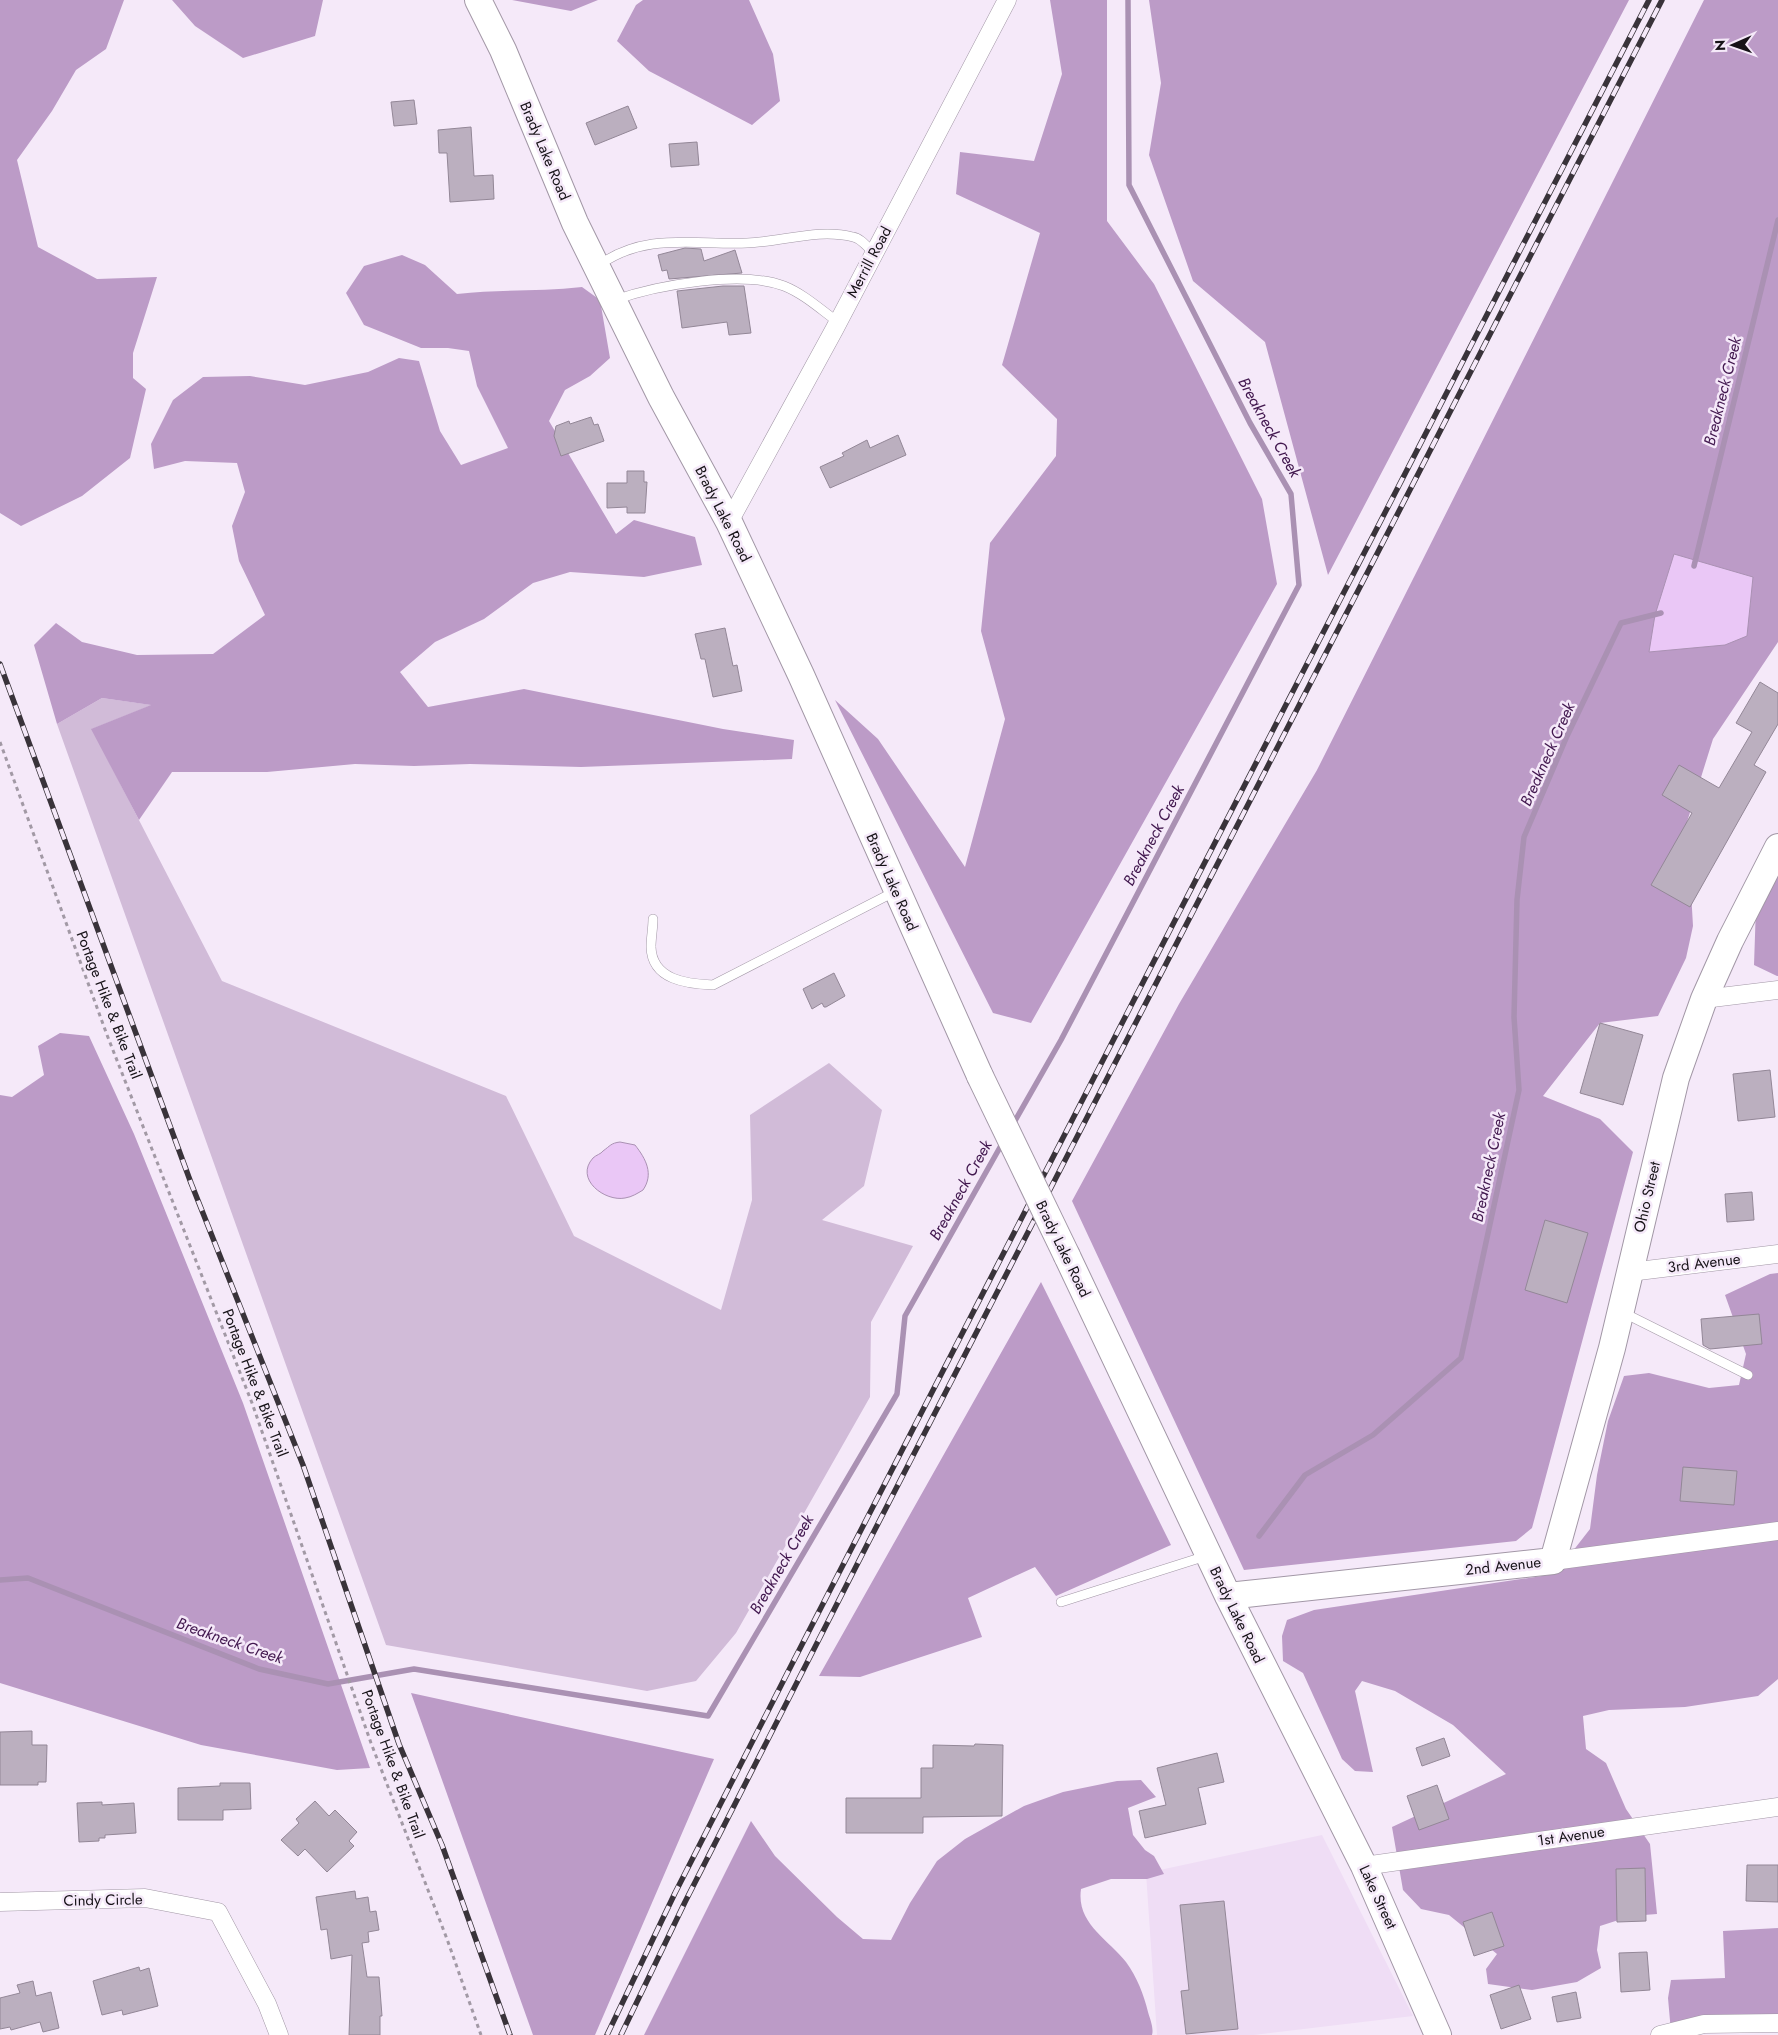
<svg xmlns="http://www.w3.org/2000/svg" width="1778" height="2035" font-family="Jost,sans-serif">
	<rect width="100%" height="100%" fill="#f5e9f9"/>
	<path fill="#efddf5" d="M1322,1835L1413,2016L1254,2035H1157L1146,1873Z"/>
	<path fill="#d1bbd8" d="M102,698L152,705L92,729L222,981L506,1096L574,1236L721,1310L752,1200L750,1115L829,1063L882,1110L864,1186L822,1220L913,1246L871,1322L870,1397L736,1633L696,1681L647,1691L386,1645L57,724Z"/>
	<path fill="#bc9bc7" d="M0,0H124L106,49L76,70L52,111L17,160L38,247L97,279L157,277L133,353V378L146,389L130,458L82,496L21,526L0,513Z
		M172,0H323L315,36L243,58L195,26Z
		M512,0H598L571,11Z
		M643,0H749L773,54L780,101L752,125L649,71L617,41L636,5Z
		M1050,0H1107V221L1154,284L1262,499L1277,584L1031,1023L993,1013L835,700L878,739L965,867L1005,719L981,631L990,543L1056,456L1057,419L1002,365L1040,233L956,194L960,152L1034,161L1062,74Z
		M1149,0H1629L1328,575L1265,342L1193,281L1149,155L1161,83Z
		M1704,0H1778V642L1713,739L1687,822L1693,926L1686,958L1658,1016L1600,1023L1543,1096L1600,1119L1633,1152L1532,1528L1516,1541L1244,1570L1072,1201L1179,1004L1317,770Z
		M402,255L425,265L457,294C499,289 540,292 582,287L600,300L610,358L590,376L565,390L549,421L616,534L634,520L695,537L702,565L644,577L570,572L533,583L484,619L435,642L400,672L428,707L524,689L723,729L794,740L792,759L581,767L470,764L414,766L355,764L267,772H172L139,820L91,729L151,705L102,698L57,724L34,645L56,623L82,642L137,655L213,654L265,615L239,561L232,526L245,492L237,463L185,461L154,469L151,444L173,400L203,377L250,376L305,385L368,372L399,358L419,361L440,431L461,465L508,448L477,386L469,351L448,348H421L364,325L346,293L364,266Z
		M1778,867V976H1777L1754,965L1756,906Z
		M60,1033L89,1036L134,1134L243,1403L370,1768L337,1770L201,1745L0,1683V1095L12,1097L44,1075L38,1046Z
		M1778,1273V1679L1758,1696L1685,1707L1609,1710L1583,1716L1586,1749L1606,1763L1626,1809L1650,1844L1657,1914L1631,1916L1600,1926L1597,1950L1601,1968L1577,1982L1532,1990L1488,1984L1486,1969L1497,1954L1449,1915L1421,1909L1403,1890L1392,1827L1506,1774L1453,1725L1395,1691L1362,1681L1355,1691L1373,1772L1355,1771L1342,1759L1303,1673L1283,1661L1282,1636L1287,1620L1314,1610L1555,1574L1590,1529L1597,1475L1608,1421L1624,1376L1649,1373L1709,1388L1739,1385L1746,1354L1725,1295L1770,1274Z
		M1041,1282L1171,1545L1056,1596L1035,1567L968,1598L982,1637L860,1677L819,1676Z
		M411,1693L714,1759L595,2035H533Z
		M1141,1780L1156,1797L1128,1808L1133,1835L1145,1850L1154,1856L1164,1874L1147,1879H1111L1081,1889C1076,1923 1108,1939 1126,1962C1137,1977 1144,1995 1148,2012C1150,2019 1154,2028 1152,2035H644L751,1821L775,1856L837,1917L863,1939L891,1940L910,1903L937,1861L965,1839L1024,1806L1063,1792L1117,1781Z
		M1778,1928V2023L1671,2032L1668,1998L1671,1980L1725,1978L1723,1931Z"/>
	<path fill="#eac7f6" stroke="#aa91b3" d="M1674,554L1753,577L1747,636L1725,645L1649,652L1655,615Z
		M620,1142L635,1145C646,1159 654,1174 643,1190C638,1193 632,1197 625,1198C605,1202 574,1179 593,1158C596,1155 601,1154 603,1151C610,1146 611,1143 620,1142Z"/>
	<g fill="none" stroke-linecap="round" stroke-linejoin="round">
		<path stroke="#aa91b3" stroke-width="5.5" d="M1694,566L1778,220
			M1012,1126L1061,1040L1299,585L1291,494L1250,423L1129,185L1128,0
			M1259,1536L1305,1475L1373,1435L1461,1358L1519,1090L1514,1017L1517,900L1524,837L1567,736L1621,623L1661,613
			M0,1580L28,1578L259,1669L328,1684L414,1669L708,1716L897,1394L905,1316L1003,1142"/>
	</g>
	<path fill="#bbafbf" stroke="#938797" d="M414,100L417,124L394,126L391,102Z
		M628,106L637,128L595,145L586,123Z
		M471,127L474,176L493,175L494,199L450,202L447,153H439L438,130Z
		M697,142L699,165L671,167L669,144Z
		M685,248L701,249L704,261L735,250L742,273L669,279L667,270L662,271L658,255Z
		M723,286H744L751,333L729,335L727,322L682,328L677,291Z
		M591,417L594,425L598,424L604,441L561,456L554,436L556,426L569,421L570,424Z
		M898,435L906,455L830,488L820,467L844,456L842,453L867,440L870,448Z
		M627,471H644V482H647L645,513H627V507L607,508V483H627Z
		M725,628L733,666L737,665L742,691L713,697L705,659H701L695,634Z
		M1760,682L1778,693V724L1754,765L1766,772L1690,907L1651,885L1692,813L1662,795L1679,765L1719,788L1752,732L1736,723Z
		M834,973L845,996L826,1007H824L822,1003L812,1009L803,989Z
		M1600,1023L1643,1035L1623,1105L1580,1093Z
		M1770,1070L1775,1117L1738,1121L1733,1074Z
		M1752,1192L1754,1220L1727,1222L1725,1194Z
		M1545,1220L1588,1233L1567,1303L1525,1290Z
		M1759,1314L1762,1344L1710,1349L1703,1345L1701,1319Z
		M1683,1467L1737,1471L1734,1505L1680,1501Z
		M32,1731V1745H47L46,1782H38V1785H0V1732Z
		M1444,1738L1450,1756L1422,1766L1416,1748Z
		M975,1744L1003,1745L1002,1816L923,1817V1833H846V1798H921V1768H933V1745L974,1746Z
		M1217,1753L1224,1782L1198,1788L1206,1824L1145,1838L1139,1811L1166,1805L1157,1768Z
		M220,1783H250L251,1809L223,1810V1820H178V1788L220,1786Z
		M1437,1785L1449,1819L1419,1830L1407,1796Z
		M315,1801L329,1816L335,1810L357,1832L349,1841L354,1846L327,1872L305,1849L298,1856L281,1840L299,1823L296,1819Z
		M102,1802V1805L134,1803L136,1833L105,1835V1838H99V1841L79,1842L77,1803Z
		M1747,1865H1778V1902L1746,1901Z
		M1645,1868L1646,1921L1617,1922L1616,1869Z
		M355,1891L356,1899L368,1897L370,1912L376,1911L379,1930L368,1932L369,1942L362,1943L367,1977H379L382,2016H380V2035H349L352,1955L331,1959L327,1929L321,1930L316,1897Z
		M1224,1901L1238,2029L1186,2034L1181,1991L1189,1990L1180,1905Z
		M1492,1912L1504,1946L1474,1956L1463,1922Z
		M1647,1952L1650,1990L1621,1992L1619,1953Z
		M139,1967L140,1971L149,1968L158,2006L123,2015L122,2010L102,2015L93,1981Z
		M33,1981L36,1996L51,1992L59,2028L43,2032L40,2022L11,2030L10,2027L0,2029V1998L20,1993L17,1985Z
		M1519,1985L1531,2019L1501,2029L1490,1995Z
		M1576,1992L1581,2018L1557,2022L1552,1997Z"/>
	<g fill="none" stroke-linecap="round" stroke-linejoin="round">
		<g stroke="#a297a6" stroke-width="10">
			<path id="lane" d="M599,265C646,232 694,245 747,243C782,242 818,228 853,237C861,238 868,248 874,253
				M615,300C657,285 742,270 784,286C804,294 820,309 838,322
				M653,919C653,928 651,938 651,947C652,980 687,984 713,985L896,891
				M1622,1312L1748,1375
				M1061,1602L1206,1556"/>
		</g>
		<g stroke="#a297a6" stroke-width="19">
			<path id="street" d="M729,522L834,330L1007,0
				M1704,999L1778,990
				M1630,1272L1778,1254
				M1553,1561L1778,1531
				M1364,1866L1778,1807
				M0,1902L145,1898L218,1912L267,2004L279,2035
				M1660,2035L1704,2024L1778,2023"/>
		</g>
		<g stroke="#a297a6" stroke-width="28">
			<path id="secondary" d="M478,0L503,50L575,223L661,397L729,522L801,675L980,1076
				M1067,1256L1228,1596L1364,1866L1438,2035
				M1228,1596L1553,1561L1612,1348L1676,1078L1704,999L1730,941L1778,847"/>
		</g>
		<path stroke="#a299a5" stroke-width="3" stroke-dasharray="4 4" stroke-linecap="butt" d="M0,742L107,1035L252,1403L371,1743L447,1939L481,2035"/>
		<use href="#lane" stroke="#fff" stroke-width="9"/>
		<use href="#street" stroke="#fff" stroke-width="18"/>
		<use href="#secondary" stroke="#fff" stroke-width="26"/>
		<g stroke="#39333a" stroke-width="5.5">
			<path id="rail" d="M0,664L191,1183L303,1465L399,1744L442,1845L510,2035
				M607,2035L675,1893L793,1662L1649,0
				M621,2035L685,1902L867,1545L1662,0"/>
		</g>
		<use href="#rail" stroke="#f5e9f9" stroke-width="4" stroke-dasharray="11" stroke-linecap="butt"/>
		<g stroke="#a297a6" stroke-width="28" stroke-linecap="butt">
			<path id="secondary-bridge" d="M980,1076L1067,1256"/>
		</g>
		<use href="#secondary-bridge" stroke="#fff" stroke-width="26"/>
	</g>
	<g text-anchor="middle" stroke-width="5" stroke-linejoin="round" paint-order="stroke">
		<g font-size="15" fill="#161217" stroke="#f5e9f9">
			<text transform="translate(545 151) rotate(67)" y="5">Brady Lake Road</text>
			<text transform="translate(869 262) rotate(-62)" y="5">Merrill Road</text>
			<text transform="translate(723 514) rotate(63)" y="5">Brady Lake Road</text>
			<text transform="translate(892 882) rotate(66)" y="5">Brady Lake Road</text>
			<text transform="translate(109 1005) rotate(69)" y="5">Portage Hike &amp; Bike Trail</text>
			<text transform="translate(1647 1197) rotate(-77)" y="5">Ohio Street</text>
			<text transform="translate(1063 1249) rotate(64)" y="5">Brady Lake Road</text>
			<text transform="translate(1704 1263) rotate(-7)" y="5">3rd Avenue</text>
			<text transform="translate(255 1383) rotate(69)" y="5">Portage Hike &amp; Bike Trail</text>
			<text transform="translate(1503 1566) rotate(-6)" y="5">2nd Avenue</text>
			<text transform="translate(1237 1615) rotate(64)" y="5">Brady Lake Road</text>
			<text transform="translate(393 1764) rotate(70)" y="5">Portage Hike &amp; Bike Trail</text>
			<text transform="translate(1571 1836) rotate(-8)" y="5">1st Avenue</text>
			<text transform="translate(1378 1897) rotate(65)" y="5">Lake Street</text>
			<text transform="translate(103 1900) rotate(-1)" y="5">Cindy Circle</text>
		</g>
		<g font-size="16" font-style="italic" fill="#41174e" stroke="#f5e9f9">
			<text transform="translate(1722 391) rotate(-76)" y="6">Breakneck Creek</text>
			<text transform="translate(1270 427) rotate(61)" y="6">Breakneck Creek</text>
			<text transform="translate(1547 754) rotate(-66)" y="6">Breakneck Creek</text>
			<text transform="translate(1153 835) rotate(-62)" y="6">Breakneck Creek</text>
			<text transform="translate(1488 1167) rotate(-78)" y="6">Breakneck Creek</text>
			<text transform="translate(960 1190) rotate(-61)" y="6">Breakneck Creek</text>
			<text transform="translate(781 1564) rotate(-60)" y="6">Breakneck Creek</text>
			<text transform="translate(230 1640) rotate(19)" y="6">Breakneck Creek</text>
		</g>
	</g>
	<g transform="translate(1733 45) rotate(268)" stroke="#f5e9f9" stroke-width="4" paint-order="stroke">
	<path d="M0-4L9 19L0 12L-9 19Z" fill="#161217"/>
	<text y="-8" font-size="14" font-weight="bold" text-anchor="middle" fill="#161217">N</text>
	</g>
</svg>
